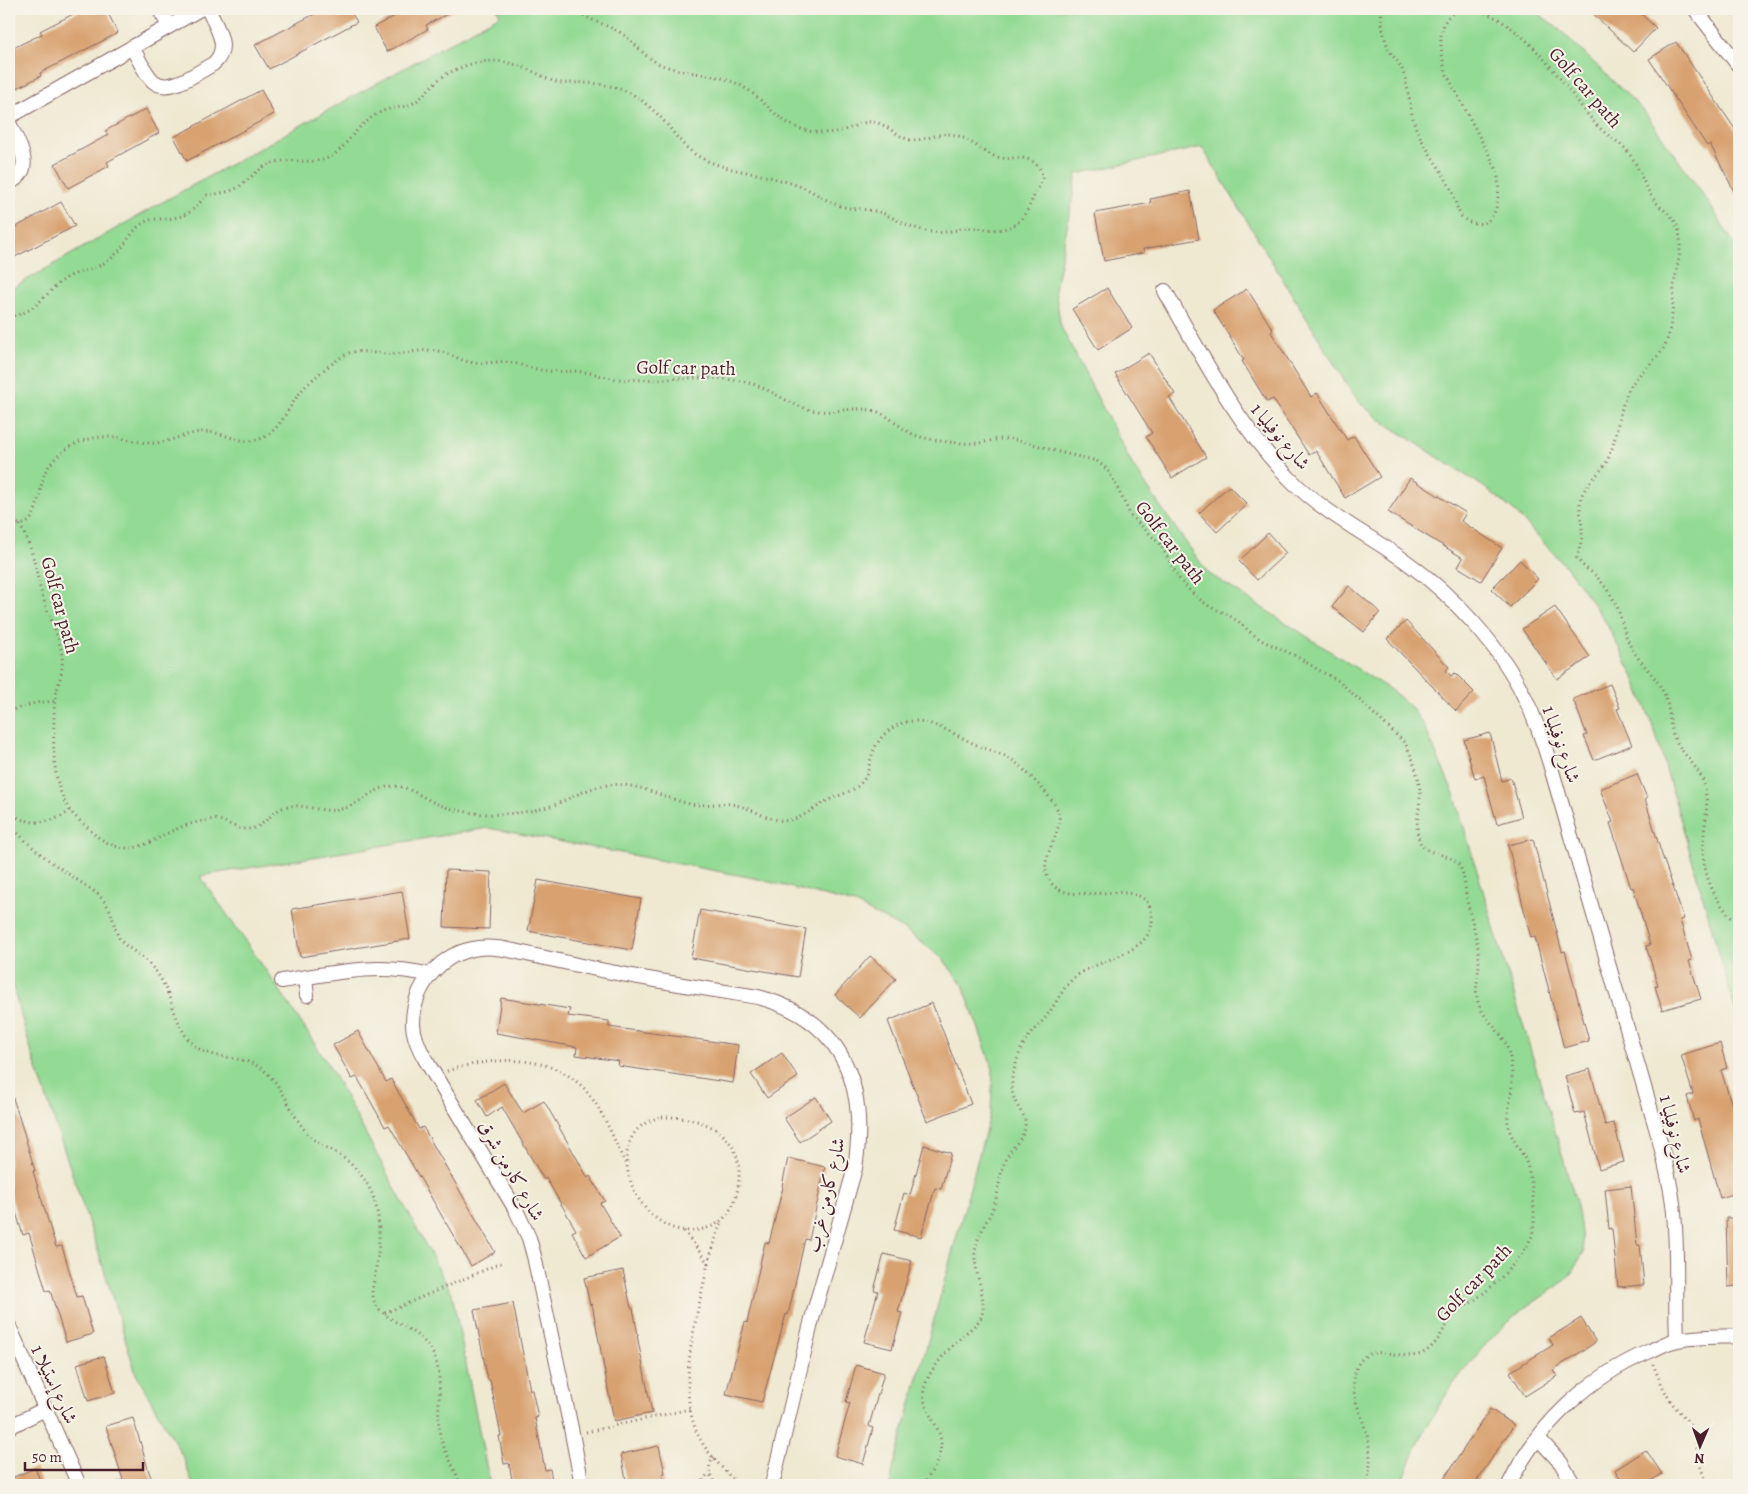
<svg xmlns="http://www.w3.org/2000/svg" width="1748" height="1494" font-family="Alegreya,Amiri,serif">
	<rect width="100%" height="100%" fill="#f7f3e8"/>
	<filter id="ink" filterUnits="userSpaceOnUse"><feTurbulence type="fractalNoise" baseFrequency=".02" numOctaves="2"/><feDisplacementMap in="SourceGraphic" scale="10" xChannelSelector="R" yChannelSelector="G"/><feConvolveMatrix kernelMatrix="1 2 1 2 8 2 1 2 1" color-interpolation-filters="sRGB"/></filter>
	<filter id="wash" filterUnits="userSpaceOnUse"><feTurbulence type="fractalNoise" baseFrequency=".0096" numOctaves="4" result="noise"/><feDisplacementMap in="SourceGraphic" scale="20" xChannelSelector="R" yChannelSelector="G"/><feGaussianBlur stdDeviation="1.12" result="paint"/><feColorMatrix in="noise" values="0 0 0 0 0 0 0 0 0 0 0 0 0 0 0 0 0 1.4 0 .05"/><feComposite in="paint" operator="in"/></filter>
	<g filter="url(#wash)">
		<rect width="100%" height="100%" fill="#efe9d2"/>
		<path fill="#93da94" stroke="#6e7c60" d="M497,9H1532L1558,28L1643,110L1710,205L1739,252V1022L1654,728L1633,675L1604,619L1568,569L1516,513L1490,491L1382,421L1361,404L1349,388L1202,147L1077,174L1055,290L1061,327L1133,466L1167,516L1208,573L1395,693L1411,707L1424,726L1454,794L1577,1205L1584,1252C1579,1259 1575,1268 1570,1275C1556,1290 1531,1302 1515,1316C1464,1361 1423,1420 1402,1485H890L894,1465L991,1111L993,1069L963,985L942,958L905,930L855,904L754,878L488,828L200,876L283,995L328,1064L452,1294L490,1485H193L183,1457L136,1374L101,1260L32,1054L9,973V290L159,204L500,15Z"/>
		<g id="blocks">
			<path fill="#d8a16f" d="M83,9H106L118,33L40,73L41,76L15,89L9,77V50L42,34L40,31Z
				M324,9H349L357,22L269,69L255,45Z
				M408,9H457L426,25L428,29L387,52L374,27Z
				M1588,9H1636L1656,28L1633,52Z
				M1676,42L1739,135V201L1710,144L1707,146L1649,59Z
				M261,90L274,114L187,161L174,137Z
				M146,109L159,133L107,162L109,166L68,188L55,164L108,135L105,131Z
				M1190,191L1199,239L1143,249L1144,253L1104,261L1095,213L1151,203L1150,199Z
				M61,202L75,226L9,260V231Z
				M1107,288L1132,328L1098,350L1072,309Z
				M1247,289L1273,330L1271,332L1311,397L1317,393L1347,440L1354,436L1380,477L1345,498L1316,451L1309,455L1273,399L1267,402L1242,361L1244,360L1213,310Z
				M1149,353L1175,394L1169,397L1206,457L1172,478L1146,437L1152,433L1115,374Z
				M1410,478L1466,513L1461,521L1502,548L1481,581L1458,567L1463,558L1388,512Z
				M1229,486L1247,504L1217,532L1199,513Z
				M1268,533L1286,553L1257,580L1239,561Z
				M1520,560L1538,579L1510,607L1491,589Z
				M1349,586L1380,612L1364,632L1332,607Z
				M1555,607L1590,657L1557,679L1522,629Z
				M1406,621L1449,667L1446,670L1451,676L1455,673L1474,692L1456,711L1387,639Z
				M1610,684L1620,708L1617,709L1632,745L1594,760L1584,736L1587,735L1573,699Z
				M1490,733L1502,781L1511,778L1522,817L1497,824L1484,776L1475,779L1464,740Z
				M1637,774L1647,798L1645,799L1661,852L1684,919L1680,920L1692,960L1689,961L1701,999L1662,1010L1655,986L1658,985L1646,946L1650,945L1633,887L1631,888L1610,823L1613,822L1600,789Z
				M1533,839L1562,952L1565,951L1589,1041L1564,1048L1535,937L1531,938L1508,845Z
				M446,870L491,872L489,929L444,927Z
				M538,880L641,899L632,950L528,931Z
				M402,891L410,939L300,957L292,909Z
				M700,910L806,929L798,977L691,958Z
				M870,956L896,979L860,1018L835,995Z
				M501,998L570,1009L568,1016L609,1021V1027L738,1045L733,1083L618,1066L619,1061L576,1055L577,1047L496,1033Z
				M932,1003L971,1104L927,1121L888,1021Z
				M358,1031L386,1082L391,1079L419,1129L423,1127L495,1252L471,1266L389,1125L385,1127L357,1077L352,1079L333,1045Z
				M1720,1043L1727,1068L1721,1070L1739,1129V1192L1720,1198L1698,1119L1694,1121L1687,1096L1693,1094L1681,1055Z
				M782,1053L798,1077L767,1098L751,1074Z
				M1590,1069L1605,1125L1614,1123L1624,1162L1599,1169L1584,1112L1575,1114L1565,1076Z
				M504,1083L523,1113L544,1101L588,1178L590,1176L605,1201L600,1203L620,1237L586,1257L572,1232L576,1230L546,1178L544,1180L502,1107L487,1117L477,1100Z
				M9,1095H12L24,1133L35,1171H33L56,1247L62,1246L77,1297L82,1296L93,1334L66,1342L50,1290L46,1291L29,1233L23,1235L9,1190Z
				M816,1097L831,1121L800,1142L784,1118Z
				M924,1145L951,1153L941,1189L935,1188L921,1237L894,1230L904,1193L910,1195Z
				M788,1158L825,1167L809,1240L805,1239L788,1315L786,1314L762,1402L726,1394L745,1322L747,1323L765,1242L769,1243L783,1187L782,1186Z
				M1631,1186L1637,1245H1640L1644,1285L1618,1287L1612,1228L1609,1229L1605,1189Z
				M1726,1218H1739V1286L1728,1287Z
				M884,1254L912,1261L898,1312L902,1313L892,1349L864,1342L878,1291L874,1290Z
				M623,1270L631,1308H633L638,1335H637L652,1413L614,1421L592,1304L590,1305L584,1278Z
				M513,1303L530,1390H532L538,1417L535,1418L545,1470L550,1469L553,1485H513L509,1463L504,1464L499,1436H501L490,1380H488L474,1310Z
				M1581,1318L1596,1342L1553,1370L1557,1376L1525,1396L1510,1372L1553,1345L1549,1338Z
				M104,1356L115,1393L88,1401L77,1364Z
				M856,1365L884,1373L869,1426L873,1428L863,1464L835,1456L850,1403L846,1402Z
				M1490,1409L1514,1425L1474,1485H1440Z
				M133,1418L149,1472L154,1485H117V1482L123,1480L106,1426Z
				M659,1446L665,1473L662,1474L664,1485H627L621,1454Z
				M1646,1450L1662,1474L1644,1485H1624L1615,1470Z
				M35,1468L42,1485H9V1479Z"/>
		</g>
	</g>
	<g filter="url(#ink)">
		<use href="#blocks" fill-opacity="0" stroke="#846665" stroke-width="1"/>
		<g fill="none" stroke-linecap="round" stroke-linejoin="round">
			<g stroke="#846665" stroke-width="16">
				<path id="minor" d="M159,9L169,25
					M1695,9L1739,66
					M132,47C138,58 144,72 153,81C169,95 198,72 213,64C232,48 216,27 208,9
					M9,117L200,9
					M9,123C18,144 37,169 9,183
					M1165,291C1202,356 1237,425 1291,480C1325,514 1369,535 1408,563C1451,594 1501,647 1524,696C1537,722 1546,749 1554,778L1659,1138C1665,1163 1672,1187 1674,1213C1678,1255 1675,1298 1677,1340
					M305,978L307,995
					M282,981C333,973 378,962 430,975
					M9,1326L79,1485
					M9,1427L45,1409
					M1538,1438L1561,1463L1574,1485
					M582,1485L571,1428L534,1256L529,1238L516,1210L425,1059C419,1048 413,1036 413,1023C413,986 441,952 479,948C494,946 509,950 523,953C544,958 565,962 586,967C643,979 701,988 758,997C844,1020 868,1086 855,1168L812,1319L772,1485
					M1509,1485C1537,1425 1589,1377 1650,1351C1659,1347 1669,1341 1678,1340C1698,1336 1719,1337 1739,1336"/>
			</g>
			<path stroke="#846665" stroke-width="3" stroke-dasharray="1 4" stroke-linecap="butt" d="M1381,9C1382,23 1383,40 1391,53C1395,59 1401,65 1403,72C1410,90 1409,110 1416,128C1425,149 1440,167 1450,187C1455,196 1456,208 1461,216C1464,220 1469,222 1474,223C1501,229 1500,186 1497,170L1446,73C1441,54 1434,22 1456,11C1459,10 1464,9 1468,9
				M1476,9C1529,27 1560,81 1594,122C1603,134 1619,140 1628,152C1640,167 1643,186 1655,201C1662,210 1673,215 1677,226C1685,245 1676,267 1674,286C1673,300 1673,314 1670,327C1669,336 1666,345 1661,352C1649,367 1633,377 1626,396C1617,418 1617,441 1607,461C1600,474 1585,484 1581,498C1578,510 1583,524 1582,536C1582,544 1578,550 1577,558C1581,566 1590,570 1596,576C1601,581 1606,588 1610,594C1622,611 1621,627 1629,643C1638,663 1657,675 1665,696C1670,709 1669,724 1674,737C1681,753 1697,765 1703,781C1709,800 1706,816 1704,834C1699,869 1713,901 1739,925
				M9,316C36,315 47,289 68,277C84,269 103,268 116,254C126,245 131,231 143,223C149,219 155,219 162,219C185,218 192,213 206,195C216,194 226,193 235,189C248,182 257,168 272,163C291,157 312,166 330,157C344,150 353,131 367,121C372,117 379,112 386,110C395,107 406,108 415,102C423,97 429,88 436,82C451,69 471,62 491,61C503,61 516,64 527,69C539,73 548,81 561,83C568,84 576,82 583,83C602,83 625,88 640,99C647,105 656,112 662,119C674,132 682,147 698,156C720,169 745,171 769,177C781,180 794,184 805,188C816,193 826,201 838,205C850,210 862,208 874,211C885,213 892,218 901,222C914,228 930,234 945,232C955,231 964,227 974,228C989,229 1003,233 1017,223C1025,217 1029,207 1033,198C1036,192 1041,184 1042,178C1042,163 1028,157 1016,158C1010,158 1007,159 1001,158C984,155 972,139 955,135C940,131 926,141 912,140C896,138 887,122 871,122C865,121 856,126 850,128C838,132 827,134 814,132C777,127 768,100 740,85C717,73 692,75 668,67C644,60 639,45 621,33C604,23 590,22 575,9
				M9,519C38,540 38,491 44,475C48,464 59,454 68,448C83,438 103,435 120,438C132,440 143,444 156,443C175,441 188,431 209,432C224,433 240,444 256,440C280,435 288,405 304,388C312,379 340,355 352,352C363,350 376,354 388,354C405,355 425,347 442,352C453,355 463,362 476,363C486,364 496,361 506,362C518,363 529,368 541,370C555,373 569,370 583,372C595,373 606,378 619,379C661,382 703,373 745,382C769,387 788,405 812,410C833,415 856,404 878,412C895,419 904,434 925,438C942,442 961,444 979,443C987,442 995,439 1003,439C1021,439 1038,446 1056,451C1069,455 1083,457 1097,461L1107,469L1113,479L1131,516L1160,544L1180,580L1192,593L1210,607L1225,613L1239,622L1251,633L1263,641L1296,656L1322,672L1339,681L1405,743C1413,757 1418,775 1420,790C1421,806 1414,824 1419,840C1425,857 1449,851 1459,865C1465,875 1465,889 1467,900C1471,921 1479,940 1479,962C1479,975 1474,989 1478,1002C1483,1019 1501,1030 1507,1047C1513,1064 1513,1083 1510,1100C1509,1108 1507,1116 1508,1123C1509,1136 1519,1147 1525,1159C1532,1175 1538,1223 1531,1238C1524,1255 1499,1281 1485,1292C1474,1301 1462,1307 1453,1317C1442,1330 1437,1347 1421,1354C1401,1362 1368,1339 1357,1367C1348,1389 1359,1408 1365,1428C1371,1448 1372,1466 1366,1485
				M20,525C25,535 30,546 33,557C37,571 39,587 44,601C50,619 60,637 62,656C64,672 57,685 55,700C54,708 54,716 54,723C53,752 53,788 71,812C76,818 83,823 88,828C96,836 96,836 106,842C133,856 147,843 170,832C180,827 192,823 203,821C226,815 228,829 246,829C264,830 270,811 285,807C302,802 322,814 341,809C360,805 373,787 393,786C409,786 421,797 435,803C456,812 480,815 503,814C521,813 542,810 559,803C581,793 599,782 624,785C648,788 668,799 690,804C706,807 721,801 736,805C755,809 770,823 790,820C806,817 817,805 831,799C841,794 853,792 861,783C869,775 869,762 873,752C882,729 905,716 928,723C946,728 963,739 981,747C991,751 1003,754 1012,760C1022,766 1055,800 1058,811C1066,836 1030,863 1054,886C1077,908 1151,871 1152,918C1154,954 1096,959 1075,977C1063,987 1057,1002 1048,1014C1042,1023 1032,1031 1026,1040C1023,1044 1018,1056 1017,1061C1011,1077 1009,1090 1017,1105C1022,1115 1026,1115 1025,1126C1024,1138 1014,1145 1008,1155C1000,1169 1000,1184 996,1199C991,1218 977,1232 975,1252C973,1274 990,1302 980,1319C977,1324 968,1331 964,1335C949,1348 927,1371 924,1390C922,1408 934,1418 939,1433C946,1451 933,1471 923,1485
				M9,711L35,703L55,701
				M9,812C28,827 51,824 70,811
				M9,821C24,847 72,876 98,894C103,900 108,905 111,913C114,922 115,932 121,941C127,948 135,951 142,957C150,964 158,973 163,983C172,1000 177,1027 190,1041C207,1062 238,1053 259,1067C284,1083 289,1113 308,1134C319,1146 333,1149 345,1159C389,1194 381,1242 372,1291C373,1297 374,1304 379,1309C395,1326 418,1328 432,1352C446,1378 435,1408 440,1435C444,1452 455,1467 460,1485
				M447,1071C494,1056 555,1052 589,1094C605,1115 615,1142 626,1165
				M662,1117C702,1116 742,1132 739,1179C738,1191 735,1205 727,1214C720,1224 710,1228 698,1230C636,1241 593,1130 662,1117Z
				M684,1231L708,1263L721,1222
				M708,1263C698,1315 674,1387 699,1437C708,1455 725,1470 738,1485
				M385,1313L503,1262
				M1653,1364C1658,1377 1664,1391 1672,1403C1678,1411 1686,1418 1691,1427C1700,1447 1695,1469 1711,1485
				M586,1432L690,1409
				M714,1457C706,1468 709,1476 717,1485
				M701,1485L709,1472"/>
			<use href="#minor" stroke="#fff" stroke-width="14"/>
		</g>
	</g>
	<g text-anchor="middle" stroke-width="4" stroke-linejoin="round" paint-order="stroke">
		<g font-size="19" fill="#4a1f2b" stroke="#f7f3e8">
			<text transform="translate(1586 87) rotate(49)" y="7">Golf car path</text>
			<text transform="translate(686 367) rotate(1)" y="7">Golf car path</text>
			<text transform="translate(1281 436) rotate(50)" y="7">شارع نوفيليا 1</text>
			<text transform="translate(1171 542) rotate(52)" y="7">Golf car path</text>
			<text transform="translate(61 605) rotate(75)" y="7">Golf car path</text>
			<text transform="translate(1562 744) rotate(71)" y="7">شارع نوفيليا 1</text>
			<text transform="translate(1676 1134) rotate(76)" y="7">شارع نوفيليا 1</text>
			<text transform="translate(512 1170) rotate(60)" y="7">شارع كارمن شرق</text>
			<text transform="translate(825 1195) rotate(-77)" y="7">شارع كارمن غرب</text>
			<text transform="translate(1473 1282) rotate(-46)" y="7">Golf car path</text>
			<text transform="translate(55 1384) rotate(65)" y="7">شارع إستيلا 1</text>
		</g>
	</g>
	<rect width="1748" height="1494" fill="none" stroke="#f7f3e8" stroke-width="30"/>
	<g transform="translate(1700 1446) rotate(182)" stroke="#f7f3e8" stroke-width="4" paint-order="stroke">
	<path d="M0-4L9 19L0 12L-9 19Z" fill="#4a1f2b"/>
	<text y="-8" font-size="14" font-weight="bold" text-anchor="middle" fill="#4a1f2b">N</text>
	</g>
	<path d="M25 1462v8h118v-8" fill="none" stroke="#4a1f2b" stroke-width="2.5"/>
	<text x="32" y="1462" font-size="15" fill="#4a1f2b" stroke="#f7f3e8" stroke-width="4" paint-order="stroke">50 m</text>
</svg>
